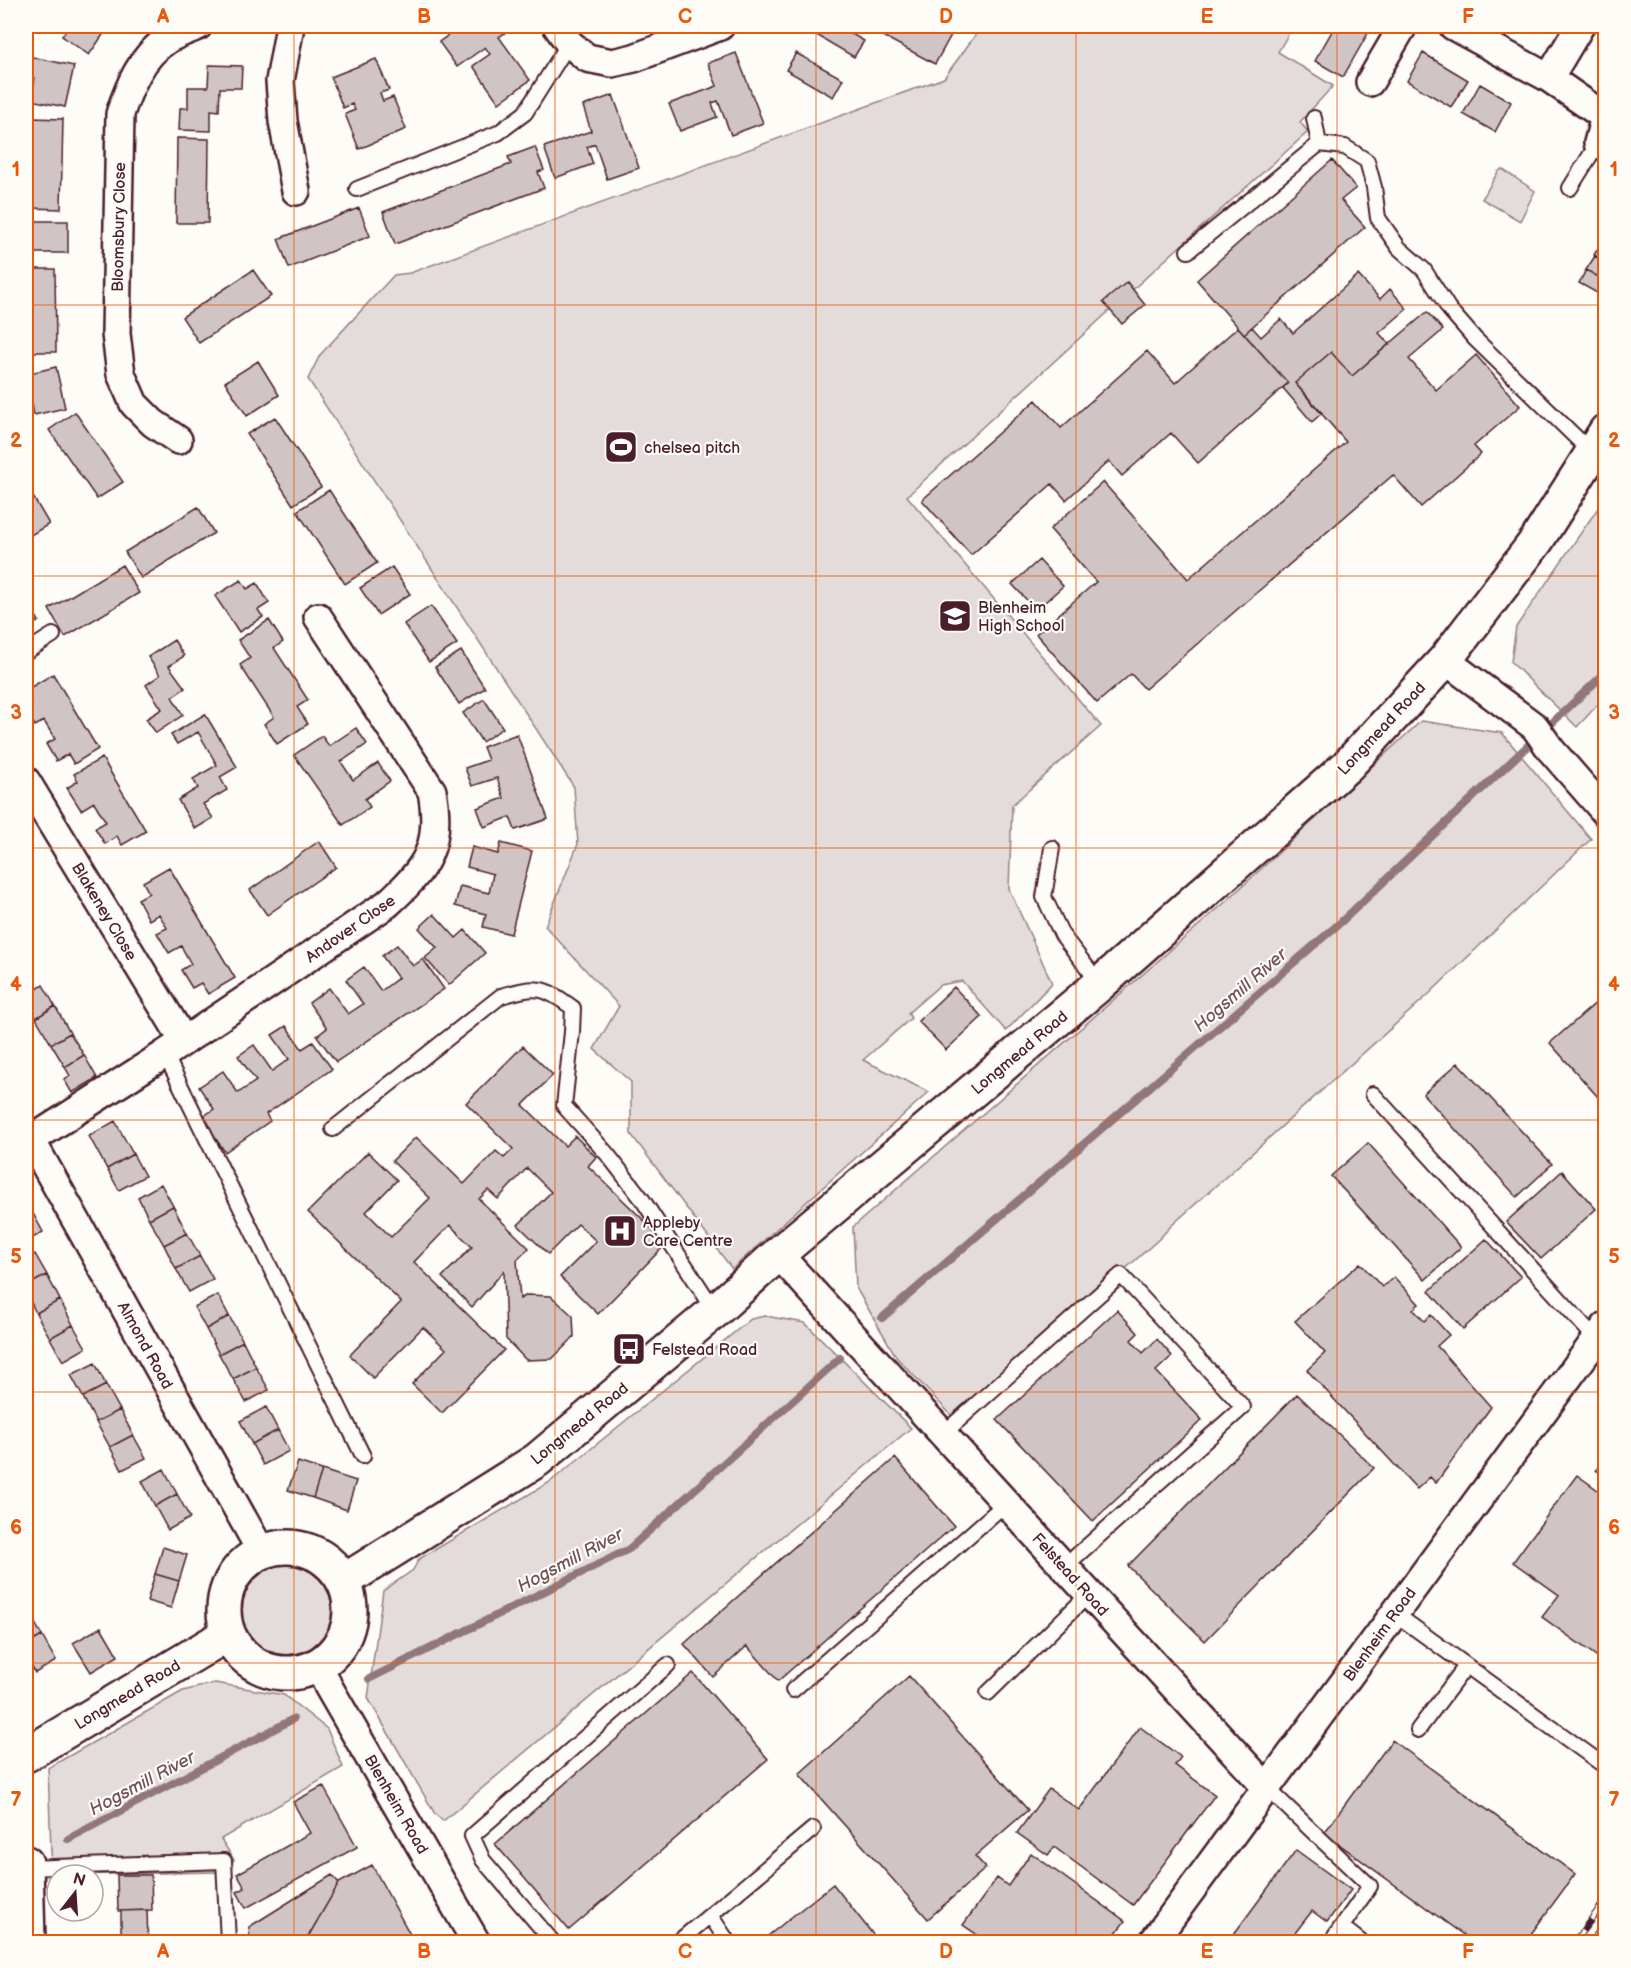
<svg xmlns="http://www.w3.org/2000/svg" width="1631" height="1968" font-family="'Balsamiq Sans',sans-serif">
	<rect width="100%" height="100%" fill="#fdfcf7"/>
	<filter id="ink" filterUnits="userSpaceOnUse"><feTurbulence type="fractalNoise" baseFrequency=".0167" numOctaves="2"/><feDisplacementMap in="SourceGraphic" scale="12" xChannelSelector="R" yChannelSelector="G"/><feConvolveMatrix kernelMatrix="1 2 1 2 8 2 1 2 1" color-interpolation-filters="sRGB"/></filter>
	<g filter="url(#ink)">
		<path fill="#e3dcda" stroke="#967e82" stroke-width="1.5" d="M982,26H1293L1278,52L1333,86L1300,122L1308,132L1176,250L907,496L1101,726L1012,805L1009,889L1052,983L1006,1031L962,981L940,985L908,1013L911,1018L863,1060L929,1092L732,1269L631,1134V1082L594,1049L619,1006L545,926L578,844L574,787L308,379L320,355L394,275L410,273L944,78Z
			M1502,169L1535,191L1520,221L1482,199L1498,172Z
			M1605,498V697L1577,727L1511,662L1516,627Z
			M1421,721L1502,733L1591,839L1428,995L1171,1226L1159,1239L956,1420L897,1358L856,1288L853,1227L1221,906Z
			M765,1316L805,1323L911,1428L443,1821L435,1814L368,1698L383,1591L413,1570L419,1559L550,1482L751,1319Z
			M232 1611a54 54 0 1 1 108 0a54 54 0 1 1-108 0Z
			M215,1683L284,1695L327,1729L343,1767L221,1839L234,1860L218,1872L57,1875V1877H52L48,1768L183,1691Z"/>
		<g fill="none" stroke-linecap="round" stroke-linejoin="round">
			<path stroke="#91777b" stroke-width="8" d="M882,1318L1341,922L1606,672
				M369,1679L629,1549L840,1358
				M68,1839L293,1719"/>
		</g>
		<path fill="#d0c5c4" stroke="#4a1f2b" stroke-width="1.5" d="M69,26H109L89,55L62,36Z
			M461,26H515L499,37L530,80L499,103L473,66L490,54L485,47L457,67L439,42Z
			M810,26H838L864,41L854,57L808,30Z
			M867,26H933L951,35L935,64L866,27Z
			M1335,26H1372L1343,77L1315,61Z
			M736,53L763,123L731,135L718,101L712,103L717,117L680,131L669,104L717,86L708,63Z
			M796,53L843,79L833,97L786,70Z
			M1423,53L1468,80L1451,107L1407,81Z
			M28,56L74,66L65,107L31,100L35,78L26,76Z
			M376,59L389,90L380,93L383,101L393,97L406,129L359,149L345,114L355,110L352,104L343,108L331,77Z
			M209,65L242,66L241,88H220L219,111L211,110V131L179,130L180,108H188V87H208Z
			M1480,84L1511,102L1495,132L1463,114Z
			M613,95L639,168L607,179L595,144L587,147L593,164L555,178L544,147L591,131L583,106Z
			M32,118L63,119L61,209L29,208Z
			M177,138L209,139L208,223H176Z
			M535,147L544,170L538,172L544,188L395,244L383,212L511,164L508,157Z
			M1332,160L1356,188L1341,200L1365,227L1244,334L1197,280Z
			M359,208L370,236L289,268L278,239Z
			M30,221H68V253H31Z
			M1603,240L1606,241V262L1594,255Z
			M1595,256L1606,262V281L1586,270Z
			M26,269H55L56,352H26Z
			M253,270L271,296L199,343L182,317Z
			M1586,270L1606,281V298L1579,283Z
			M1358,275L1380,299L1390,289L1407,309L1379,333L1389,344L1352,376L1331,352L1295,383L1322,413L1312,422L1283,388L1288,383L1244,334L1252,327L1261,337L1281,319L1293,333Z
			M1127,282L1145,305L1122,324L1103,302Z
			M1427,312L1443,330L1409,359L1436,390L1476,355L1520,406L1474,446L1481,454L1421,507L1393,475L1145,689L1131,674L1097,703L1036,634L1096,582L1050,529L1103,482L1188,579L1346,442L1295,383L1331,352L1352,376Z
			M1238,327L1288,383L1198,463L1171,433L1122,476L1109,461L1066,500L1052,484L971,555L922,500L1036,400L1061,428L1147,351L1175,383Z
			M258,361L279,395L247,416L225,382Z
			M56,367L65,408L34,415L26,374Z
			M75,412L123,482L97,499L49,430Z
			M275,417L321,487L293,505L247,434Z
			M29,490L49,524L26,538V492Z
			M329,490L377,563L345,584L297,511Z
			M198,507L214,533L141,578L125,552Z
			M1039,560L1063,586L1036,610L1012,584Z
			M122,565L139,593L65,637L49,609Z
			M392,567L410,594L378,615L360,588Z
			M241,580L247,589L257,583L269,603L258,610L263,617L239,632L215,596Z
			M29,605L39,621L26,629V607Z
			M431,606L457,644L429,662L404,624Z
			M269,620L283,642L274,648L308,700L297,707L308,724L277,744L264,724L274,717L240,665L250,658L238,640Z
			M174,640L184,656L169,666L185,688L172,697L183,715L156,733L146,719L162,709L146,685L160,675L148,657Z
			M461,651L485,688L459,704L435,667Z
			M53,674L98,749L74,764L68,754L56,761L46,744L55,739L44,721L35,726L26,711V703L31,700L26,690Z
			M484,699L503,728L482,742L463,713Z
			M205,714L237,767L220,777L227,790L203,804L213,818L195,829L178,800L198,788L193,779L217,765L198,732L177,744L171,735Z
			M356,728L367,744L341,762L353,780L378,763L390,781L365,799L370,807L343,825L294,755L322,736L329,746Z
			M517,734L548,819L515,830L510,817L484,827L477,808L504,798L497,778L472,786L465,768L488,760L483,747Z
			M102,758L146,831L122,845L117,836L105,844L95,828L106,822L94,802L81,810L67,788L78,781L74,774Z
			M319,841L336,867L267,915L250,890Z
			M501,843L532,851L511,934L483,927L486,914L455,906L460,886L489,893L493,874L467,867L472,847L498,854Z
			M169,867L235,978L208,994L201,983L192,988L181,970L191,964L181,946L169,953L157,933L167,928L159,914L149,920L138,899L149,893L143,882Z
			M434,914L456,938L465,930L485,953L449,985L425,958L437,948L419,928Z
			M397,945L413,966L423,959L444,989L336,1062L317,1036L327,1028L309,1003L329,988L348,1014L363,1004L346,980L364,967L381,991L398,978L382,956Z
			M27,965L35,980L26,985V966Z
			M43,985L55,1006L36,1018L32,1011L26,1014V996Z
			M954,987L982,1017L946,1050L918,1021Z
			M1606,994V1106L1550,1043Z
			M55,1006L70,1033L51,1044L36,1018Z
			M286,1026L302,1049L313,1042L332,1069L266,1114L270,1121L225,1152L201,1118L214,1109L199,1087L223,1071L238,1093L256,1081L238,1056L254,1045L272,1071L289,1059L272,1035Z
			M70,1033L84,1055L65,1067L51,1044Z
			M523,1046L553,1075L523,1105L565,1146L575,1136L596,1157L588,1166L667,1243L598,1314L560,1277L596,1241L578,1224L548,1254L518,1225L551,1192L527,1168L498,1199L488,1190L479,1199L529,1248L517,1260L520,1299L527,1295L551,1296L573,1316L574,1337L552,1359L526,1360L506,1339L504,1271L472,1307L442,1277L472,1247L450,1225L414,1262L504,1350L442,1413L412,1384L446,1349L423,1327L373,1378L350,1355L401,1302L308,1212L368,1152L397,1180L366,1212L391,1237L430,1198L392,1161L416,1137L464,1184L496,1151L504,1158L513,1149L466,1103Z
			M84,1055L97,1078L72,1093L64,1079L70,1076L65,1067Z
			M1458,1063L1552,1164L1517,1197L1423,1094Z
			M115,1121L133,1154L107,1169L89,1136Z
			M1368,1143L1461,1247L1425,1280L1331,1176Z
			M133,1154L145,1176L119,1190L107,1169Z
			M1562,1171L1596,1209L1541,1259L1506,1222Z
			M161,1184L173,1206L149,1219L138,1197Z
			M173,1206L187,1233L164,1245L149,1219Z
			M30,1208L43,1232L26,1242V1211Z
			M187,1233L200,1256L176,1269L164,1245Z
			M1486,1239L1521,1277L1463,1329L1429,1291Z
			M35,1254L47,1275L26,1286V1259Z
			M200,1256L213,1279L189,1292L176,1269Z
			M1360,1263L1382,1287L1394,1277L1419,1304L1413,1309L1424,1321L1431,1315L1449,1335L1437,1346L1491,1407L1436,1483L1430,1477L1417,1489L1307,1370L1325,1353L1295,1321Z
			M47,1275L60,1300L36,1313L26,1292V1286Z
			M218,1295L229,1316L206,1329L194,1307Z
			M60,1300L73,1325L50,1338L36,1313Z
			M1117,1310L1138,1333L1131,1340L1143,1353L1157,1339L1172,1356L1156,1371L1202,1420L1093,1521L997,1420Z
			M229,1316L243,1341L219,1354L206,1329Z
			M73,1325L86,1348L63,1361L50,1338Z
			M243,1341L256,1367L233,1379L219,1354Z
			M95,1363L106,1385L83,1397L71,1375Z
			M256,1367L269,1390L246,1402L233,1379Z
			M106,1385L120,1410L96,1422L83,1397Z
			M1297,1394L1374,1468L1205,1641L1128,1566Z
			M266,1407L278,1430L252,1444L240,1421Z
			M120,1410L133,1435L110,1447L96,1422Z
			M278,1430L289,1451L263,1465L252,1444Z
			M133,1435L146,1458L122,1470L110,1447Z
			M1606,1457V1477L1596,1470Z
			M895,1458L954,1526L778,1681L747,1646L713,1677L684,1644Z
			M298,1462L322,1470L313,1498L288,1490Z
			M164,1469L177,1494L155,1506L142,1481Z
			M322,1470L356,1481L347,1510L313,1498Z
			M1577,1475L1606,1496V1663L1542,1617L1559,1595L1513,1562Z
			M177,1494L190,1518L168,1530L155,1506Z
			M163,1547L187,1555L179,1581L155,1574Z
			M155,1574L179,1581L171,1608L147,1601Z
			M28,1610L42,1636L26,1645V1612Z
			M101,1627L118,1656L91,1672L73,1643Z
			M42,1636L56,1661L35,1673L26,1655V1645Z
			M693,1673L768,1759L569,1930L495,1844Z
			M909,1676L1028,1810L975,1856L986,1868L928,1919L799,1774Z
			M1140,1727L1181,1757L1175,1765L1215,1795L1133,1905L1054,1847L1048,1855L1017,1833L1049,1789L1079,1810Z
			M1392,1740L1575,1874L1525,1942H1473L1324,1833Z
			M323,1786L357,1847L246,1908L237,1892L245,1888L237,1874L310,1833L293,1802Z
			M1296,1850L1351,1890L1327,1922L1312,1911L1288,1942H1228Z
			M1031,1853L1125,1921L1109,1942H988L963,1925L997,1878L1008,1886Z
			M372,1865L412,1938L410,1942H305L339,1883Z
			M117,1875H151L152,1910L118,1911Z
			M332,1875L339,1883L305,1942H250L249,1927Z
			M833,1884L879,1942H767L764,1939Z
			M147,1910L148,1941L121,1942V1911Z"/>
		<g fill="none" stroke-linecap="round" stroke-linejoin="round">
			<g stroke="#4a1f2b" stroke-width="18">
				<path id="lane" d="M1314,118L1319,144
					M1570,188L1598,143
					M357,189L498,133L525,113L569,43
					M1188,251L1319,144L1345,147L1367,161L1374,187L1378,218L1399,248L1424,270L1449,309L1475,339L1592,453
					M26,652L53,635
					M1052,848L1044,897L1062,935L1100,984
					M165,1054L363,1456
					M1373,1094L1596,1339
					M333,1129L501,996C537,986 542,985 573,1008L572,1032L564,1106L608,1155L642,1199L715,1311
					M943,1434L1121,1275L1243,1407L1064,1567
					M1394,1613L1606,1767
					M793,1690L1006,1503
					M988,1693L1089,1594
					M1418,1730L1466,1666
					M1267,1788L1370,1886L1331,1942
					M26,1868L224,1861L228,1942
					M710,1915L728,1942
					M1342,1927L1361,1942
					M553,1942L483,1860L472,1836L668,1665
					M678,1942L813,1829"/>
			</g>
			<g stroke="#4a1f2b" stroke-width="32">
				<path id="street" d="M290,26L280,81L283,121L296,191
					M557,26L569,43L587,58L612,63L634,58L720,26
					M1453,26L1549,78L1580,26
					M1549,78L1605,117L1598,143L1606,147
					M1370,82L1403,26
					M178,440L153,423L134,404L121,374L116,334L120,114C129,87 141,56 168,39C177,34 188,30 198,26
					M1445,660L1535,727L1551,750L1606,813
					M26,781L184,1041
					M26,1131L261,1551
					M31,1140L165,1054L387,904C427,868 442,846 432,791L318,617
					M778,1254L1267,1788
					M319,1665L328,1686L476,1942
					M1153,1942L1606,1326"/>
			</g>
			<g stroke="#4a1f2b" stroke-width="38">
				<path id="secondary" d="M224 1610a63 63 0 1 1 126 0a63 63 0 1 1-126 0Z
					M344,1581L537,1460L715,1311L778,1254L1100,984L1347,766L1445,660L1537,540L1606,431
					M26,1755L228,1634
					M26,1863L28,1942"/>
			</g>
			<use href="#lane" stroke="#fdfcf7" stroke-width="14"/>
			<use href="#street" stroke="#fdfcf7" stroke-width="27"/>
			<use href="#secondary" stroke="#fdfcf7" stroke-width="33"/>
			<g stroke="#4a1f2b" stroke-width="7">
				<path id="rail" d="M1574,1942L1606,1900
					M1591,1942L1606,1923"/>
			</g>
			<use href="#rail" stroke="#fdfcf7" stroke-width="4.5" stroke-dasharray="14" stroke-linecap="butt"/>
		</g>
	</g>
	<path fill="none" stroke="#e8590c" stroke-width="1.5" stroke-opacity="0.55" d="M294,26V1942M555,26V1942M816,26V1942M1076,26V1942M1337,26V1942M26,305H1606M26,576H1606M26,848H1606M26,1120H1606M26,1392H1606M26,1663H1606"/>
	<defs>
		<g id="stadium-square" transform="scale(1.725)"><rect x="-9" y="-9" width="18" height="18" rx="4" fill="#4a1f2b" stroke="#fdfcf7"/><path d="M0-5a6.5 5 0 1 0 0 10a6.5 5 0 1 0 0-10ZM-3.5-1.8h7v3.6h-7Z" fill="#fff"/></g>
		<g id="school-square" transform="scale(1.725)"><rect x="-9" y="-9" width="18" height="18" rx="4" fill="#4a1f2b" stroke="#fdfcf7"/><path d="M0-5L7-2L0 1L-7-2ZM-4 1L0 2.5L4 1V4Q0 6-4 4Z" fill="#fff"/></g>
		<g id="hospital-square" transform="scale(1.725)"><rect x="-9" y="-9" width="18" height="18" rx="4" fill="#4a1f2b" stroke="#fdfcf7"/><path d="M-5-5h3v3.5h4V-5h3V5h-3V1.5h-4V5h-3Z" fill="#fff"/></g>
		<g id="bus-square" transform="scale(1.725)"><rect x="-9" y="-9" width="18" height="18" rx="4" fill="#4a1f2b" stroke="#fdfcf7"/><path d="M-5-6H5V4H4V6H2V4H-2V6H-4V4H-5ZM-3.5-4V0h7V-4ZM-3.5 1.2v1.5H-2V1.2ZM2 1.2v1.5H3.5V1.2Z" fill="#fff"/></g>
	</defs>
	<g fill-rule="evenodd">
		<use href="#stadium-square" x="621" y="447"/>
		<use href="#school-square" x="955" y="616"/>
		<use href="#hospital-square" x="620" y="1231"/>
		<use href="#bus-square" x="629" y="1349"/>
	</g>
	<g text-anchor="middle" stroke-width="4.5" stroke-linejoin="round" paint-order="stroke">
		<g font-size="16" fill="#4a1f2b" stroke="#fdfcf7">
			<text transform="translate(118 227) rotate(-89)" y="6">Bloomsbury Close</text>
			<text transform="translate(1381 728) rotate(-47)" y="6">Longmead Road</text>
			<text transform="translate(105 911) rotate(59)" y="6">Blakeney Close</text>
			<text transform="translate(350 928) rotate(-35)" y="6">Andover Close</text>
			<text transform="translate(1019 1052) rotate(-40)" y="6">Longmead Road</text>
			<text transform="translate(146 1345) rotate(61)" y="6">Almond Road</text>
			<text transform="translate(579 1423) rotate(-39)" y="6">Longmead Road</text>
			<text transform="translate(1071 1574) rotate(48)" y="6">Felstead Road</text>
			<text transform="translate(1379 1634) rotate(-54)" y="6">Blenheim Road</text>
			<text transform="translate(127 1694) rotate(-31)" y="6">Longmead Road</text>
			<text transform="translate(397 1804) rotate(60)" y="6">Blenheim Road</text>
		</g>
		<g font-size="16" fill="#4a1f2b" stroke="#fdfcf7" text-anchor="start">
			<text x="644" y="453">chelsea pitch</text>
			<text x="978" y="613">Blenheim<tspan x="978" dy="18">High School</tspan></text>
			<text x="643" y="1228">Appleby<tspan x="643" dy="18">Care Centre</tspan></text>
			<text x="652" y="1355">Felstead Road</text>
		</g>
		<g font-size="18" font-style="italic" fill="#73525a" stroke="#fdfcf7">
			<text transform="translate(1240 990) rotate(-41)" y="6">Hogsmill River</text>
			<text transform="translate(570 1560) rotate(-28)" y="6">Hogsmill River</text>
			<text transform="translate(142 1783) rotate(-28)" y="6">Hogsmill River</text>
		</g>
	</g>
	<rect width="1631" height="1968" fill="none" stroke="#fdfcf7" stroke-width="66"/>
	<g transform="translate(75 1893) rotate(17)"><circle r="28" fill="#fdfcf7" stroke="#b5a4a5" stroke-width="1.5"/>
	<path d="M0-4.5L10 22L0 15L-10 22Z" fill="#4a1f2b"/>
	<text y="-9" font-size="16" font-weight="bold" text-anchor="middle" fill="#4a1f2b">N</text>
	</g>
	<rect x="33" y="33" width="1565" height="1902" fill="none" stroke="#e8590c" stroke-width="2"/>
	<g font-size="20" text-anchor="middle" font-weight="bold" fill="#e8590c">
		<text x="163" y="23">A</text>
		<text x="424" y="23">B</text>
		<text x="685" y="23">C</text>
		<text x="946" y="23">D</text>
		<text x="1207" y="23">E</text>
		<text x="1468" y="23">F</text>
		<text x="16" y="176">1</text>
		<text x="1614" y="176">1</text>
		<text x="16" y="447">2</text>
		<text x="1614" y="447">2</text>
		<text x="16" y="719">3</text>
		<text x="1614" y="719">3</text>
		<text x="16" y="991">4</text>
		<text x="1614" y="991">4</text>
		<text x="16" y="1263">5</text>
		<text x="1614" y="1263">5</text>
		<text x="16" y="1534">6</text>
		<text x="1614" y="1534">6</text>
		<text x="16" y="1806">7</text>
		<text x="1614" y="1806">7</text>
		<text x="163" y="1958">A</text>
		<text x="424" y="1958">B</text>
		<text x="685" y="1958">C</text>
		<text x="946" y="1958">D</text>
		<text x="1207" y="1958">E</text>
		<text x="1468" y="1958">F</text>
	</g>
</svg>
